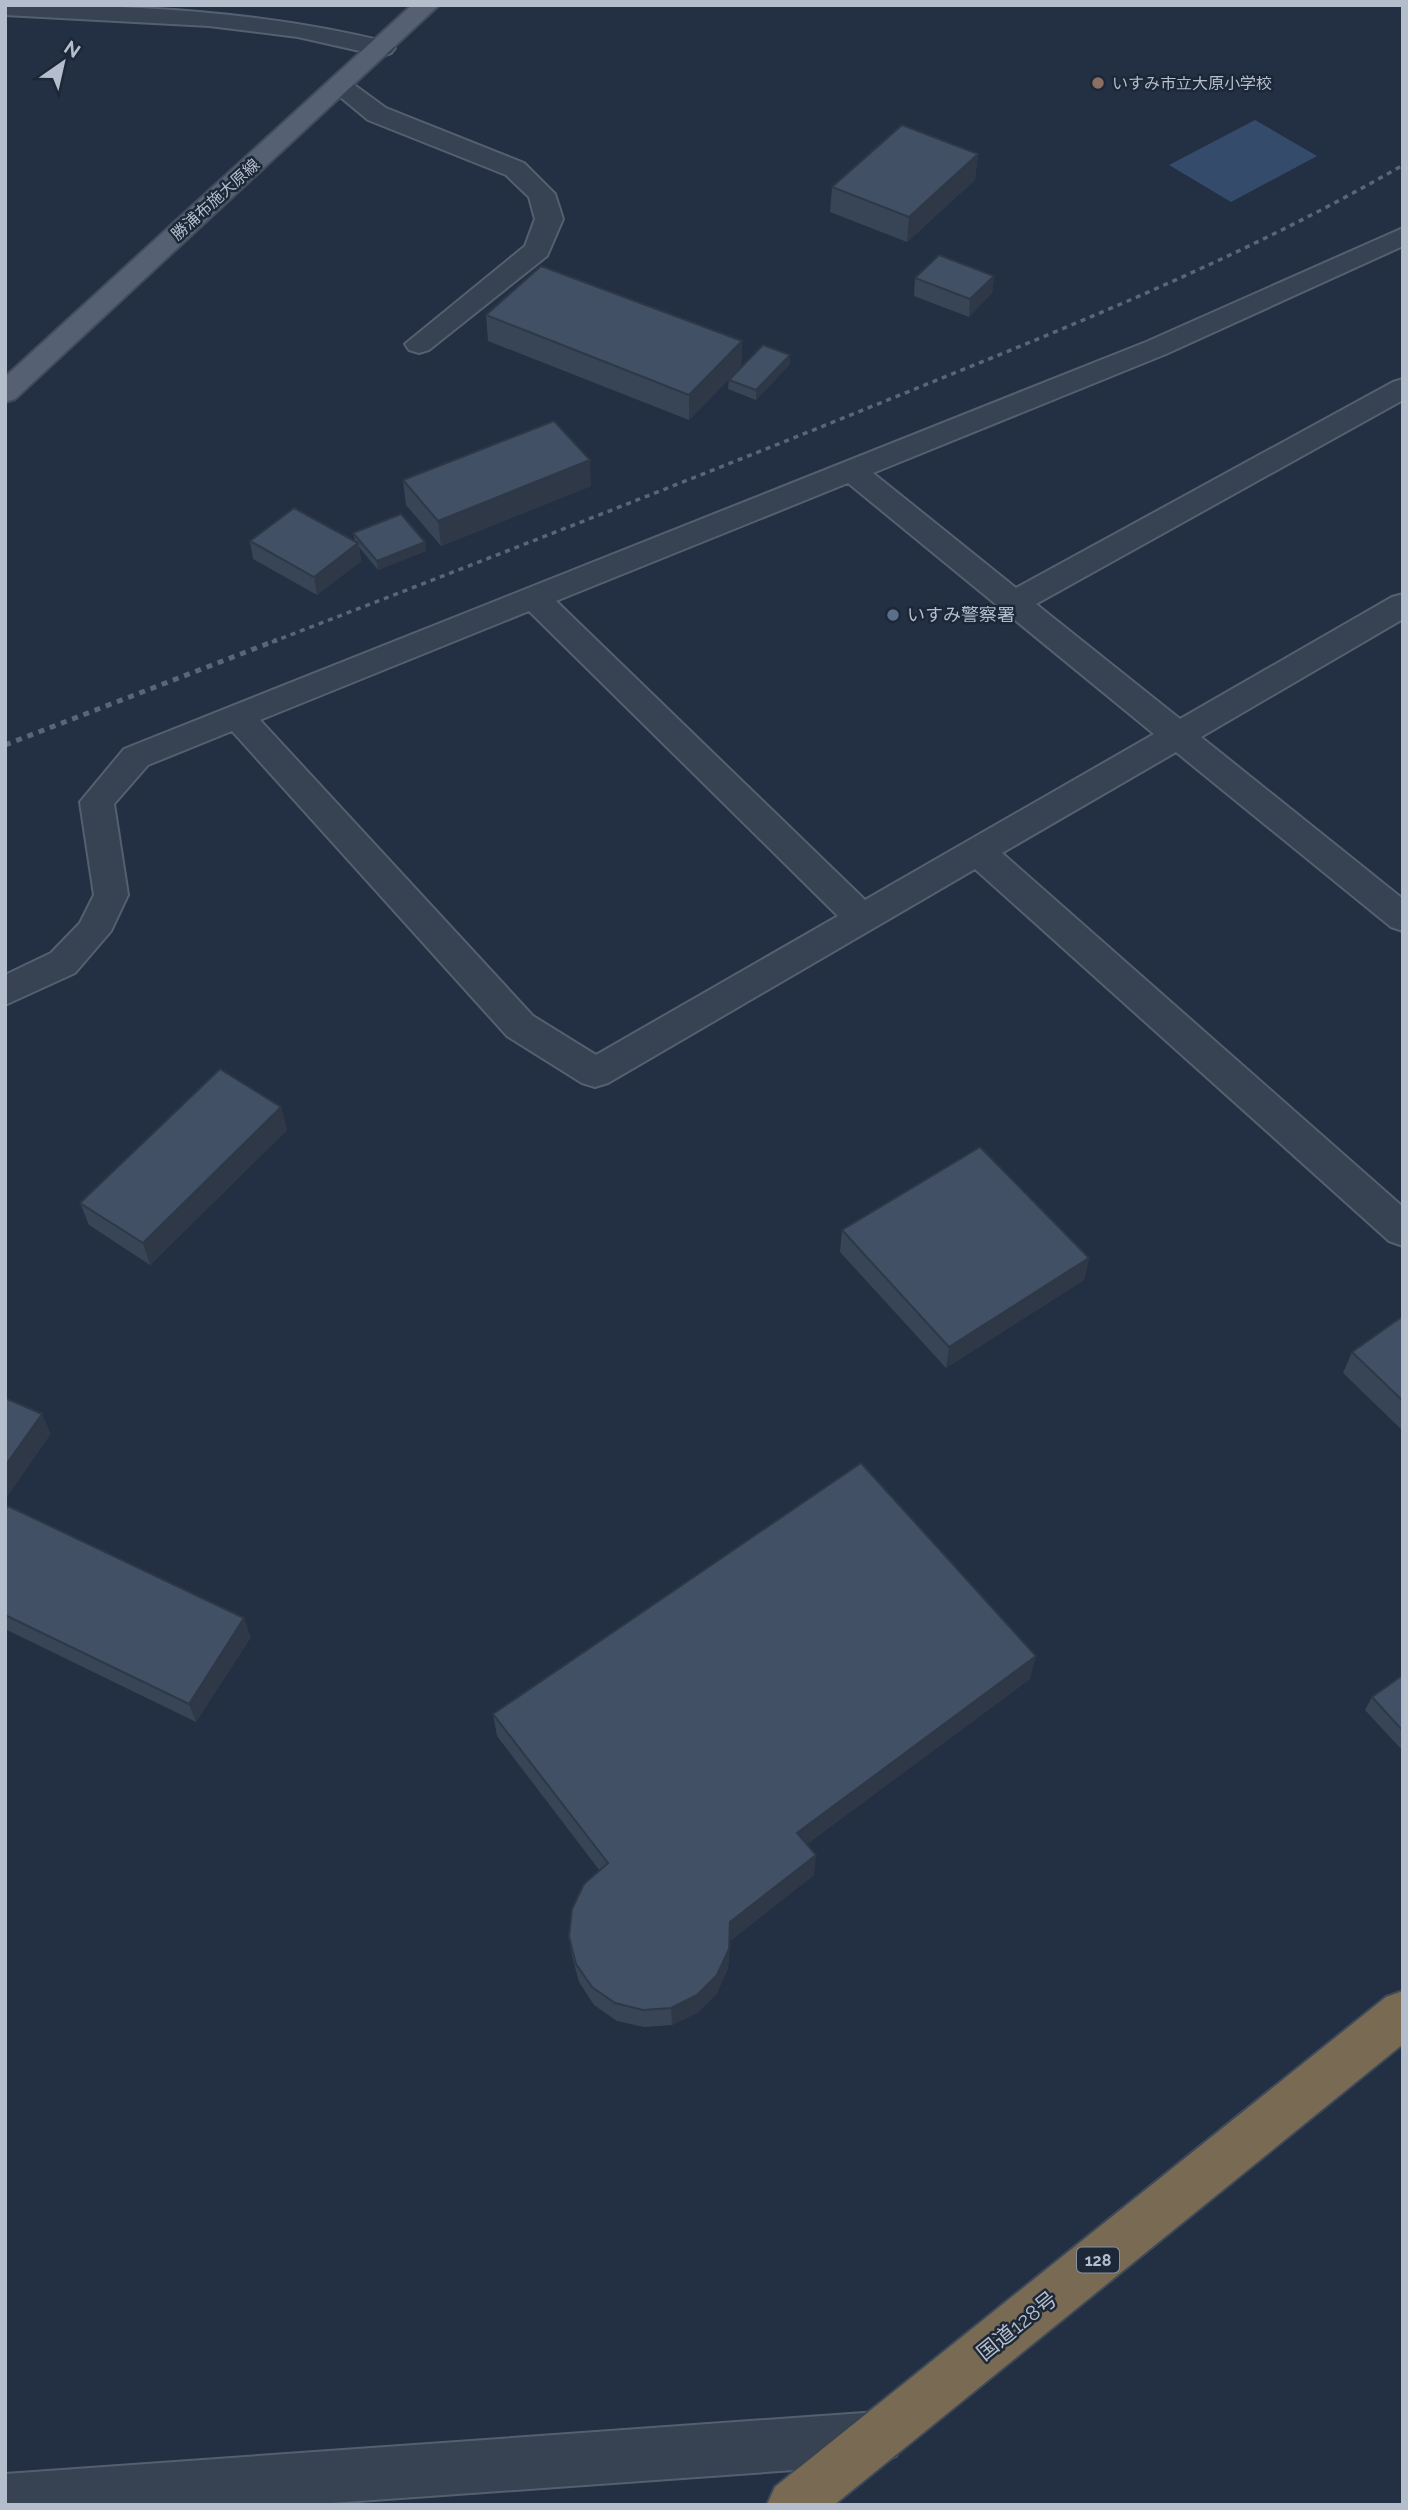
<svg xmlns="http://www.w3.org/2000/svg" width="1408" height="2510" font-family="Raleway,'Noto Sans JP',sans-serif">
	<rect width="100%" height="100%" fill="#233043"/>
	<path fill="#354b6b" d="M1255,120L1317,156L1231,202L1169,165Z"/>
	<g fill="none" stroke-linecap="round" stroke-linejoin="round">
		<g stroke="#55606f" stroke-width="4">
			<path id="minor" d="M5,5C136,5 263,11 391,43L395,48L391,53L382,56L298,37L209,26L5,15Z
				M340,78L349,81L386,108L524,163L555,194L563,219L547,256L429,350L419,353L409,350L405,344L525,246L535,219L529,197L506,175L368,120L327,86L331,81Z
				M1403,228V246L1166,354L873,473L1016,588L1393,382L1403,379V400L1036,604L1180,719L1392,597L1403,594V619L1201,737L1403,899V931L1391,927L1176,752L1002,853L1403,1207V1246L1389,1241L975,869L608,1083L595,1087L582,1083L507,1036L232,731L148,765L114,804L128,895L111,931L75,973L5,1005V975L51,953L80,923L94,895L80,802L124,749L1146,342ZM848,483L1154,734L865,900L556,601ZM529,611L838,916L596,1055L533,1016L260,720Z
				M878,2412L896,2420L904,2438L896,2456L878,2464L303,2505H5V2474Z"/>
		</g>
		<g stroke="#414b5b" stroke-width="4">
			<path id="major" d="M412,5H439L15,399L5,402V377Z"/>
		</g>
		<g stroke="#3f4a59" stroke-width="4">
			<path id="highway" d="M1403,1991V2044L834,2505H767L775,2487L1386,1997Z"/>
		</g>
		<use href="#minor" fill="#374252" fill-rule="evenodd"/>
		<use href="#major" fill="#556172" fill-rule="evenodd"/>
		<use href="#highway" fill="#796a53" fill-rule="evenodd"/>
		<path stroke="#596679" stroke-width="3.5" stroke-dasharray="5 5" stroke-linecap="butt" d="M272,642C485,560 698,477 910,391C1078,323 1246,256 1403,165"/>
		<path stroke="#596679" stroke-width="5" stroke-dasharray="6 6" stroke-linecap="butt" d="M5,745L277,640"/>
	</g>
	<path fill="#384557" d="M978,154L975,180L907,242L830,212L832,187Z
		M994,276L992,293L969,317L914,296L915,278Z
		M486,315L742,341L741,367L689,420L488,341Z
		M790,364L756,400L728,389L729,380Z
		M403,480L591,486L441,546L406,505Z
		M353,533L426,551L378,570L359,547L361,561L317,595L253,559L250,541H355Z
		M281,1107L287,1130L150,1265L89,1225L80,1203Z
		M842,1230L1089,1258L1084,1280L946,1368L840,1252Z
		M1403,1316V1431L1343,1373L1352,1352Z
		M5,1510L251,1637L196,1722L5,1629Z
		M1403,1675V1751L1365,1710L1372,1697Z
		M1030,1679L807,1844L814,1875L730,1941L728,1968L717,1993L697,2013L672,2025L644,2027L617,2021L594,2005L579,1982L572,1956L569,1937L600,1871L497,1736L493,1714Z"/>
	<path fill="#2e3847" d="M978,154L975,180L907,242L909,217Z
		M994,276L992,293L969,317L970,299Z
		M742,341L741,367L689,420V395Z
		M790,355V364L756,400V390Z
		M590,460L591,486L441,546L438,521Z
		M425,542L426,551L378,570L377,561Z
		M358,543L361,561L317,595L314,577Z
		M281,1107L287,1130L150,1265L143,1243Z
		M1089,1258L1084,1280L946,1368L949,1347Z
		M42,1414L51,1434L5,1500V1466Z
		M244,1618L251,1637L196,1722L189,1704Z
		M1036,1656L1030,1679L795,1853L797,1833Z
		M816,1855L814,1875L730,1941L728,1968L717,1993L697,2013L672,2025L671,2008L730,1922Z"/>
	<path fill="#415065" stroke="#2e3847" stroke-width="2" d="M902,125L978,154L909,217L832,187Z
		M939,255L994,276L970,299L915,278Z
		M541,266L742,341L689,395L486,315Z
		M763,345L790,355L756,390L729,380Z
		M554,421L590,460L438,521L403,480Z
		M294,508L358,543L314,577L250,541Z
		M401,514L425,542L377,561L353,533Z
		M220,1069L281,1107L143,1243L80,1203Z
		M980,1147L1089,1258L949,1347L842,1230Z
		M1403,1316V1401L1352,1352Z
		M5,1398L42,1414L5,1466Z
		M861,1463L1036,1656L797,1833L816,1855L730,1922L729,1949L717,1975L697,1995L671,2008L643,2010L615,2003L592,1987L576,1964L569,1937L572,1909L584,1884L608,1863L493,1714Z
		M8,1506L244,1618L189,1704L5,1615V1510Z
		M1403,1675V1731L1372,1697Z"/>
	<circle fill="#8d6e63" stroke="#1c2737" stroke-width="2.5" cx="1098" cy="83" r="7"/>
	<circle fill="#5c6f8a" stroke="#1c2737" stroke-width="2.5" cx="893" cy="615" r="7"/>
	<g text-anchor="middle" stroke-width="5" stroke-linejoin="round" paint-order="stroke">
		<g font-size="16" fill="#b4bdcc" stroke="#1c2737" text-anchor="start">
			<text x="1112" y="89">いすみ市立大原小学校</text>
		</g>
		<g font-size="16" fill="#b4bdcc" stroke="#1c2737">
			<text transform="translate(215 199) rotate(-42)" y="6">勝浦布施大原線</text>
		</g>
		<rect fill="#1c2737" stroke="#86909f" stroke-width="2" x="1077" y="2247.5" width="42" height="25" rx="5"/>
		<g font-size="16" font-weight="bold" fill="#b4bdcc">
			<text x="1098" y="2266">128</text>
		</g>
		<g font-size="18" fill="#b4bdcc" stroke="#1c2737" text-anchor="start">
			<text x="907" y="621">いすみ警察署</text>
		</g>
		<g font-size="21" fill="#b4bdcc" stroke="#1c2737">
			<text transform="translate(1017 2326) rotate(-39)" y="7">国道128号</text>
		</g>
	</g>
	<rect width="1408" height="2510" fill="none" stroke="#b4bdcc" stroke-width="14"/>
	<g transform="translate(63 63) rotate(34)" stroke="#1c2737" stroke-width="5" paint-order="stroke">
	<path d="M0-5L12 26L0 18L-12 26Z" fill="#b4bdcc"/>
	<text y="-10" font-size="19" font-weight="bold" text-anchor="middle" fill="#b4bdcc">N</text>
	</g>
</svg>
